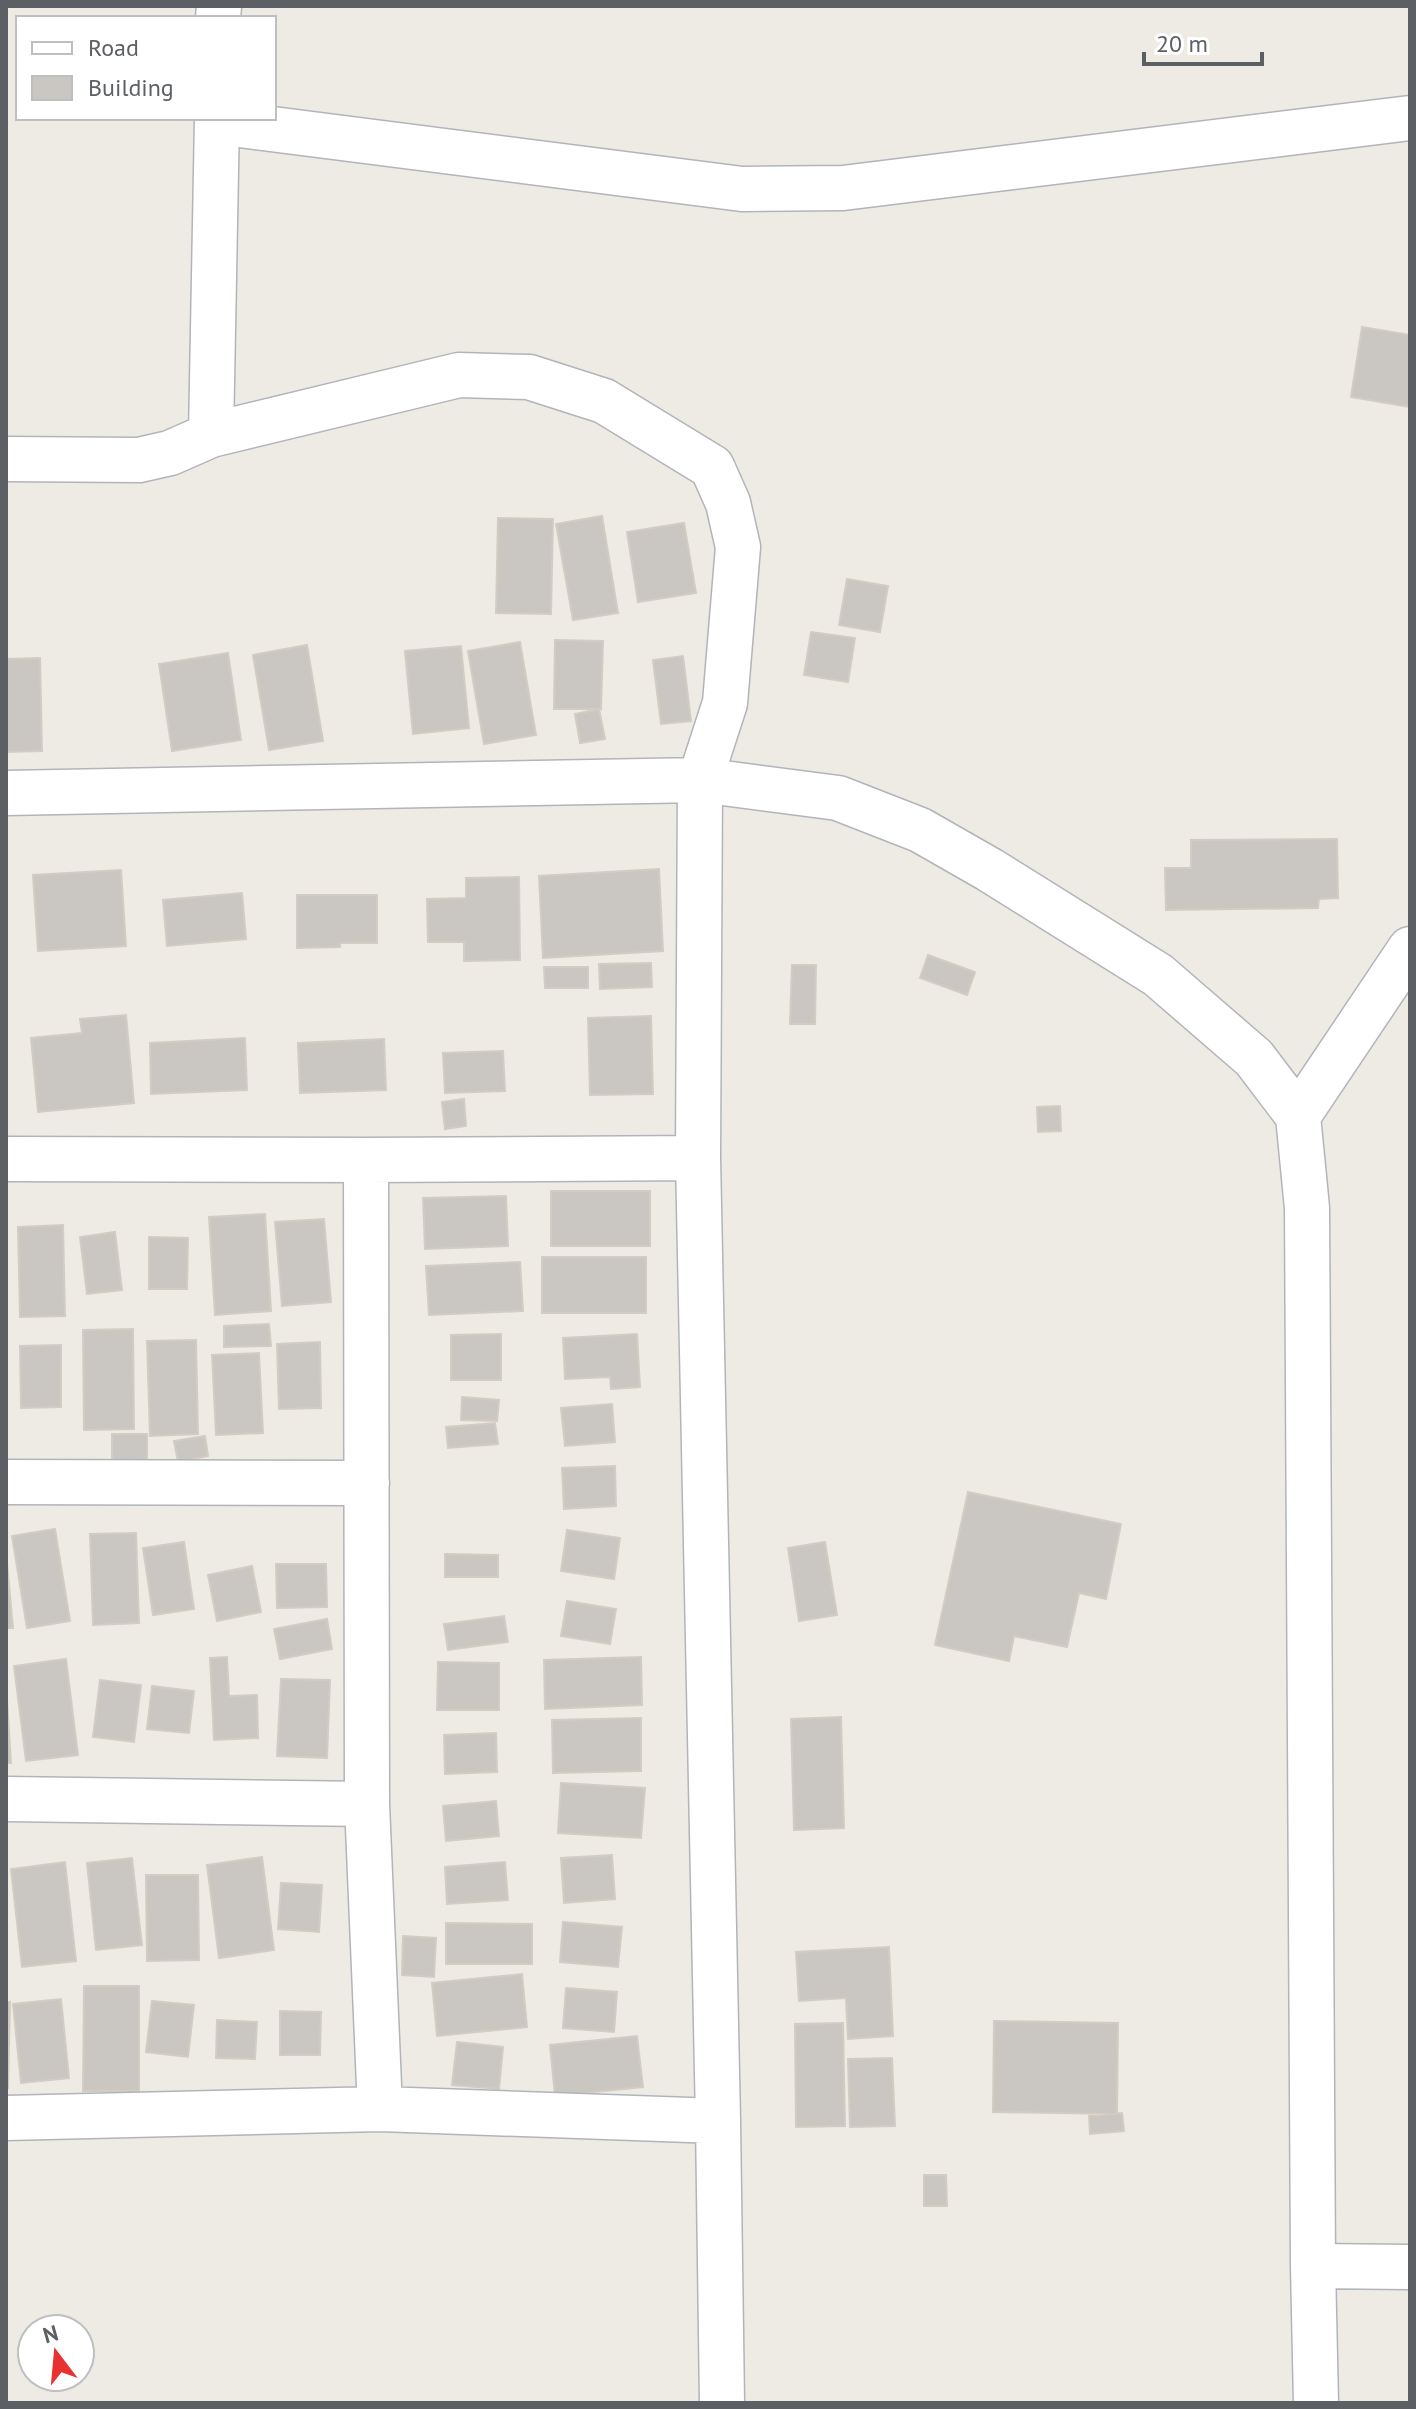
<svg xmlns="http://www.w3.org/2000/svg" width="1416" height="2409" font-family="'PT Sans',sans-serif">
	<rect width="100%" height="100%" fill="#eeebe4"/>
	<path fill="#cac6c1" stroke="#d3ccc2" stroke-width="2" d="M1362,327L1410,335V407L1351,397Z
		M602,516L618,613L573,620L556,524Z
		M498,518L553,519L551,614L496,613Z
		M684,523L696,593L638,602L627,532Z
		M847,579L888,586L880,632L839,625Z
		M811,632L855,638L848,682L804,675Z
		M555,640L603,641L601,709H554Z
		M520,642L536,735L484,744L468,651Z
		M307,645L323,741L269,750L253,655Z
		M461,646L469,728L413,734L405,651Z
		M228,653L241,740L172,751L159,664Z
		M683,656L691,721L661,724L653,660Z
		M40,658L42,751L6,752V659Z
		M599,709L605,739L580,743L575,714Z
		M1337,839L1338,898L1319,899L1318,908L1166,910L1165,868H1191V840Z
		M659,869L663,951L543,958L539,876Z
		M121,870L126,946L38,951L33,875Z
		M519,877L520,960L464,961V942H428L427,899L466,898V878Z
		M242,893L246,939L167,946L163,900Z
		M297,895H377V943H340V947L297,948Z
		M928,955L975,972L967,995L920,978Z
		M651,963L652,987L600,989L599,964Z
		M792,965H816L815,1024H790Z
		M544,967H588V988H545Z
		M126,1015L134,1103L38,1112L31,1038L82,1033L80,1019Z
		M651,1016L653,1094L590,1095L588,1018Z
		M245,1038L247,1090L151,1094L150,1043Z
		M384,1039L386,1090L300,1093L298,1043Z
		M503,1051L505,1091L445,1093L443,1053Z
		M464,1099L466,1126L445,1129L442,1102Z
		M1060,1106L1061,1131L1038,1132L1037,1107Z
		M551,1191H650V1246H551Z
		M506,1196L508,1246L425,1249L423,1198Z
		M265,1214L271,1311L215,1315L209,1217Z
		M324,1219L331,1302L282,1306L275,1222Z
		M63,1225L65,1316L20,1317L18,1227Z
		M115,1232L122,1290L87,1294L80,1237Z
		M149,1237L188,1238L187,1289H149Z
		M542,1257H646V1313H542Z
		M520,1262L523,1311L429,1315L426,1266Z
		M269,1324L271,1346L224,1347V1326Z
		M133,1329L134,1429L84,1430L83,1330Z
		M501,1334V1380H451V1335Z
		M637,1334L640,1387L611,1389L610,1377L565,1379L563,1338Z
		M196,1340L198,1434L150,1436L147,1341Z
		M320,1342L321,1408L279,1409L277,1344Z
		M61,1345V1407L21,1408L20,1346Z
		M259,1353L263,1433L216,1435L212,1355Z
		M462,1397L499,1400L497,1421L461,1420Z
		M612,1404L615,1442L565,1446L561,1408Z
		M495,1423L498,1444L448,1448L446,1427Z
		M112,1434H147V1461L112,1462Z
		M205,1436L208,1456L178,1462L174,1441Z
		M615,1466L616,1506L564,1509L562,1468Z
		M968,1492L1121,1524L1106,1599L1079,1593L1067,1647L1014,1636L1009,1661L935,1645Z
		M55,1529L70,1621L27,1628L12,1536Z
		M567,1530L620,1538L614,1579L561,1571Z
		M136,1533L139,1623L93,1625L90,1534Z
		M184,1542L194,1609L153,1615L143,1548Z
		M825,1542L837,1615L799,1621L788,1548Z
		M6,1552L13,1628H6Z
		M445,1554L498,1555V1577H445Z
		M276,1564H326L327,1607L277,1608Z
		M252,1566L261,1612L217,1621L208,1575Z
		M567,1601L616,1609L610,1644L561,1636Z
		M504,1616L508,1642L448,1650L444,1624Z
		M327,1619L332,1649L280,1659L274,1629Z
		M227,1657L229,1696L257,1695L258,1738L214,1740L210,1658Z
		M641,1657L642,1705L545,1709L544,1660Z
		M66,1659L78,1755L26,1761L14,1666Z
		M438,1662L499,1663V1710H437Z
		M281,1679L330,1680L327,1758L277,1756Z
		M100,1680L141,1685L134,1742L93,1737Z
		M6,1684L11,1763H6Z
		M152,1686L194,1691L189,1733L147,1729Z
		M841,1717L844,1828L794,1830L791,1719Z
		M641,1718V1771L553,1773L552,1720Z
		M496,1733L497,1772L445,1774L444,1735Z
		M561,1783L645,1788L641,1838L558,1833Z
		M496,1801L499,1836L446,1841L443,1806Z
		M612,1855L615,1899L564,1903L561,1858Z
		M262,1857L274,1950L219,1958L207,1865Z
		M132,1858L142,1945L96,1950L87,1863Z
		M65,1862L76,1961L22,1967L11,1869Z
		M505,1862L508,1900L447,1904L445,1867Z
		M146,1875H198L199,1960L147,1961Z
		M281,1883L322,1885L319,1932L278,1929Z
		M563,1922L622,1927L618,1967L560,1962Z
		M446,1923L532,1924V1964H446Z
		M403,1936L436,1938L434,1977L402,1975Z
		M889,1947L893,2036L848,2039L846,1998L799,2001L796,1952Z
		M522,1974L527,2027L437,2036L432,1983Z
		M84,1986H139V2091H83Z
		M566,1988L617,1992L614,2032L563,2028Z
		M61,1999L69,2078L21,2083L13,2004Z
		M152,2001L194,2005L188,2057L146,2052Z
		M6,2002H10L8,2088H6Z
		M280,2011L321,2012L320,2055H280Z
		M217,2020L257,2022L255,2059L216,2058Z
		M994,2021L1118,2023L1117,2114L993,2112Z
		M843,2023L845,2126L796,2127L795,2024Z
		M637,2036L643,2087L555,2096L550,2045Z
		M457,2042L503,2047L499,2089L452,2085Z
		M892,2058L895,2126L850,2127L848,2059Z
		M1122,2113L1124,2131L1090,2134L1089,2116Z
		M924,2175H946L947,2206H924Z"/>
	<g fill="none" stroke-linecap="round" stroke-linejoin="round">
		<g stroke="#b1b5b9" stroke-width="47">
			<path id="minor" d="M218,18L219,6
				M217,122L742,189L843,188L1410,118
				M211,435L459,375L529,377L604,401L712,467L728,503L738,547L725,703L700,780L698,1158L718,2121L722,2403
				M6,459L139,460L170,453L211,435L217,118
				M6,793L700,780L838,798L920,830L990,870L1158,975L1254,1058L1298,1116L1307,1208L1313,2266L1316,2403
				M1298,1116L1410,949
				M6,1159L366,1160L698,1158
				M6,1482L367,1483
				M6,1799L367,1804L366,1160
				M367,1804L380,2109
				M6,2118L380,2109L718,2121
				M1313,2266L1410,2267"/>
		</g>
		<use href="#minor" stroke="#fff" stroke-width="44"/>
	</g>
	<rect width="1416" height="2409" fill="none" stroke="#5c6064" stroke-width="16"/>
	<rect x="16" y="16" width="260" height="104" fill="#ffffff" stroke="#bebfc1" stroke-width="2"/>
	<rect x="32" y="42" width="40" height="12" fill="#ffffff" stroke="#bebfc1" stroke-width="2"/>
	<text x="88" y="56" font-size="24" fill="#5c6064">Road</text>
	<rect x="32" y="76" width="40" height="24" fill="#cac6c1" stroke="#bebfc1" stroke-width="2"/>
	<text x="88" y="96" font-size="24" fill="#5c6064">Building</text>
	<g transform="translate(56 2353) rotate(344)"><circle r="38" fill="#ffffff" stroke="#bebfc1" stroke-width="2"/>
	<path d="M0-6L14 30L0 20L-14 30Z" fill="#e83130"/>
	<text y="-12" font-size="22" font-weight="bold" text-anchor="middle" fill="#5c6064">N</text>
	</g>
	<path d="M1144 52v12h118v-12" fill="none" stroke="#5c6064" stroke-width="4"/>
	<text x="1156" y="52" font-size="24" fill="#5c6064" stroke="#ffffff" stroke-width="6" paint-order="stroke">20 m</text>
</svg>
